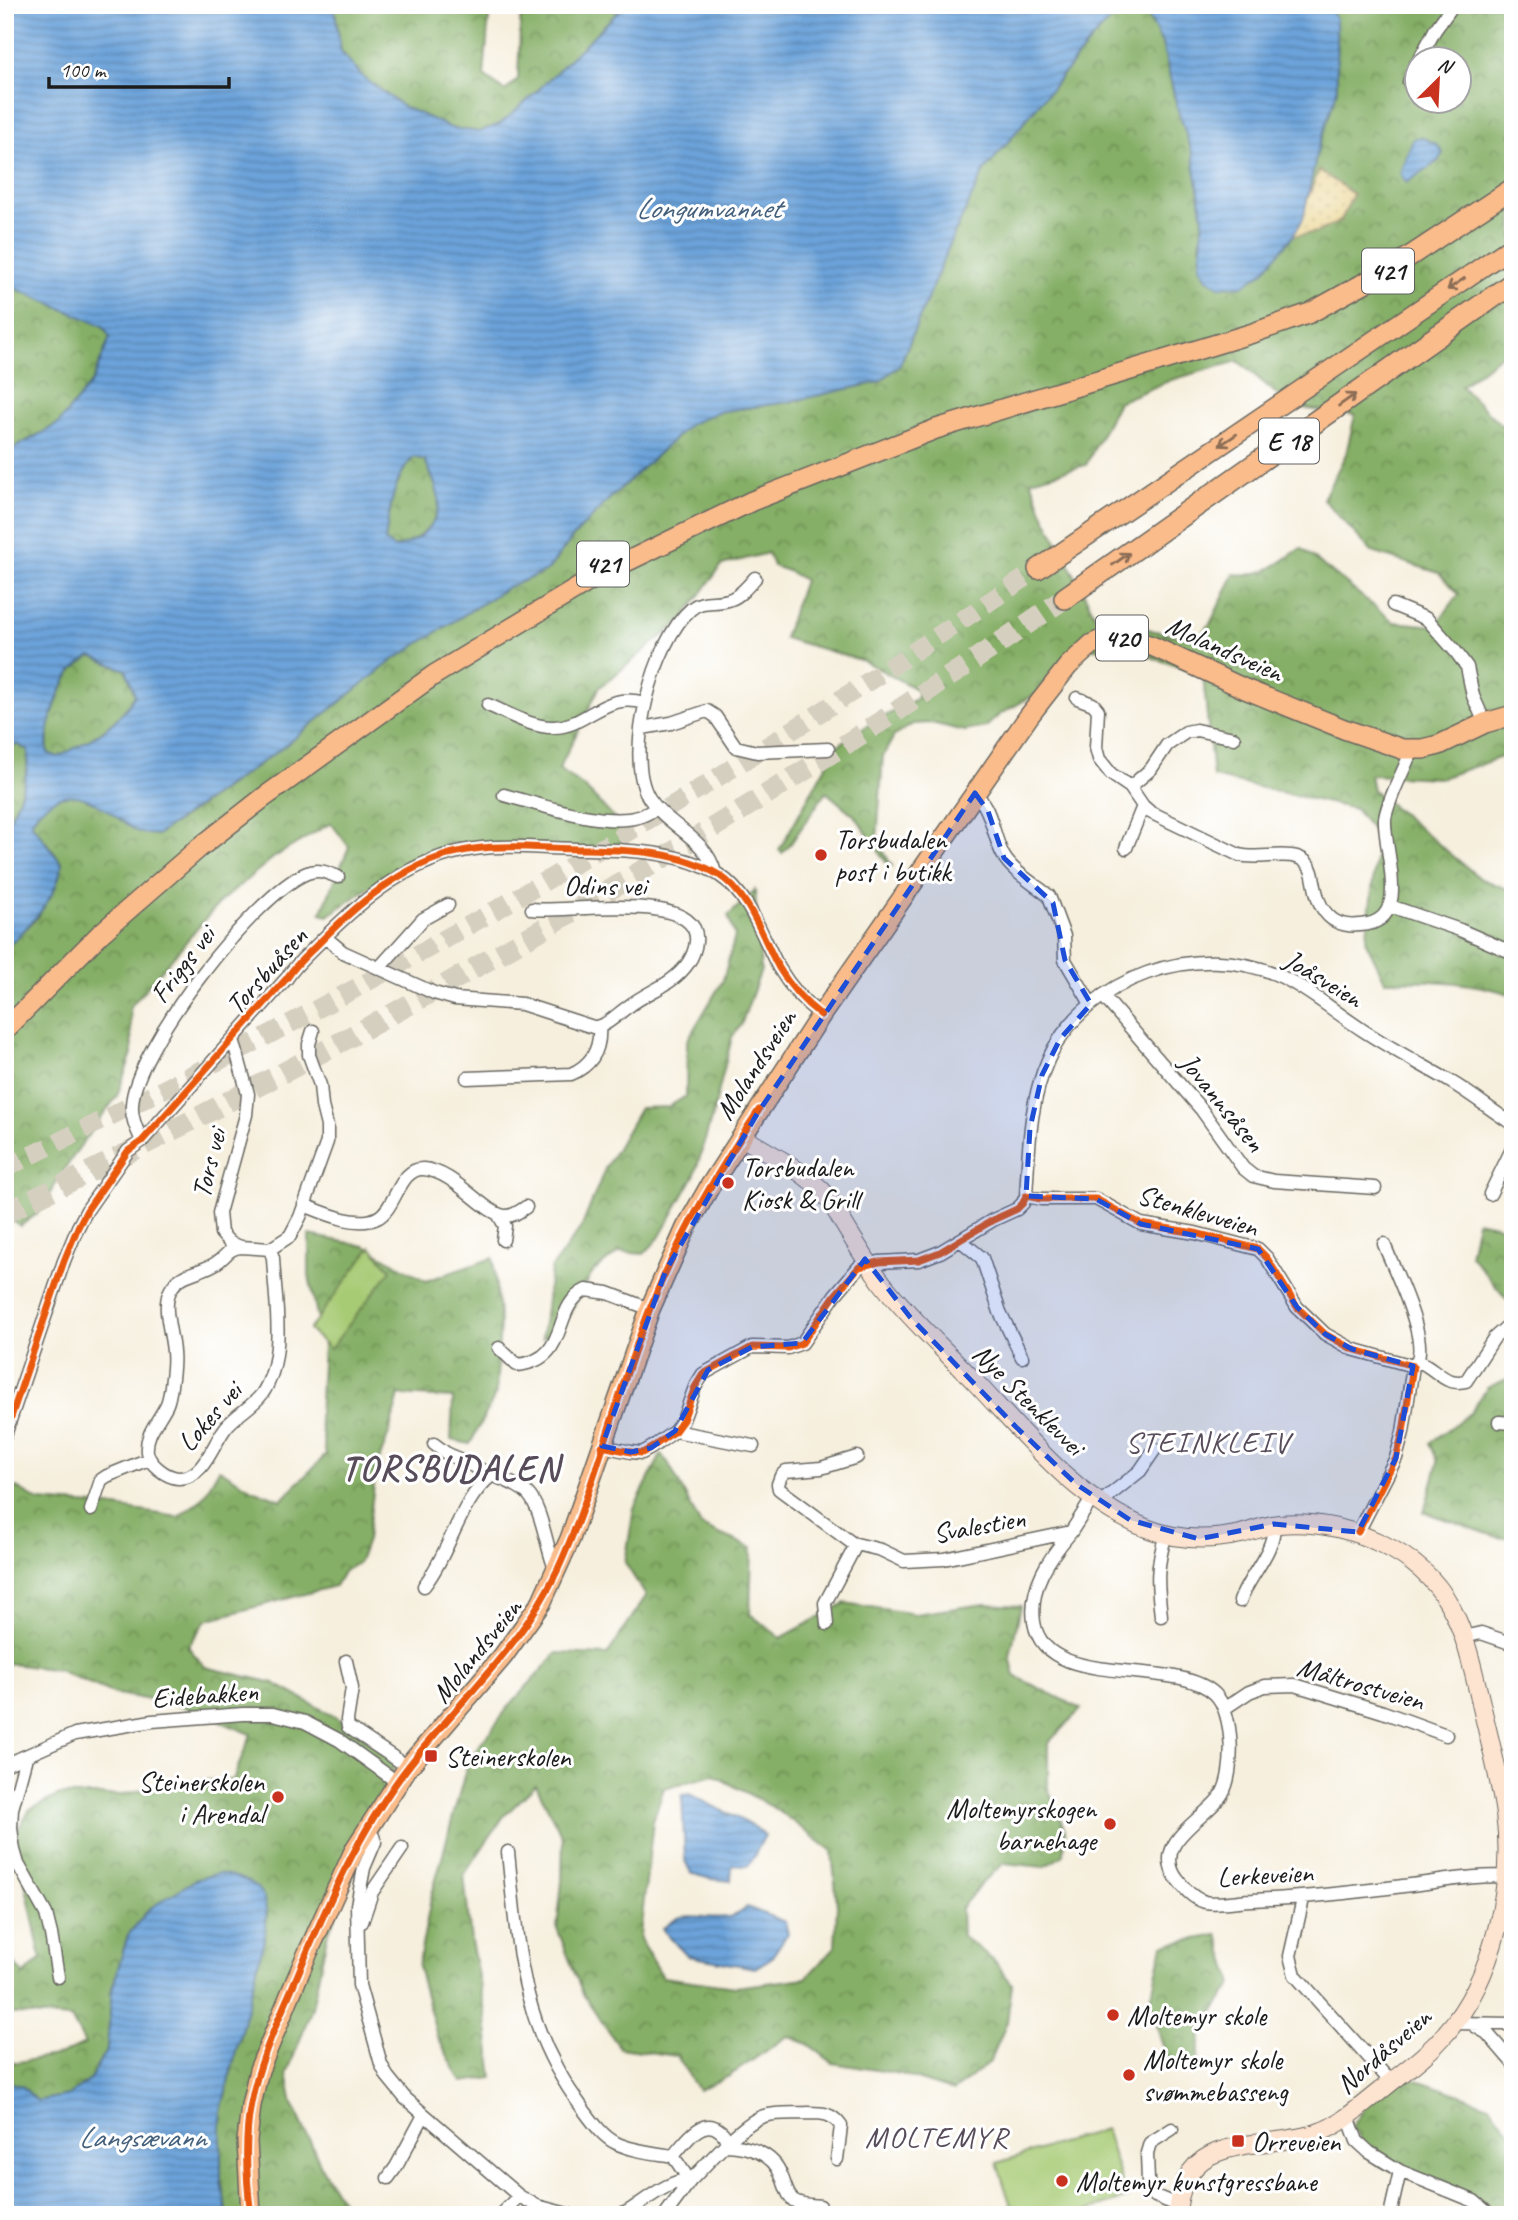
<svg xmlns="http://www.w3.org/2000/svg" width="1518" height="2220" font-family="Caveat,sans-serif">
	<defs>
		<pattern id="forest-crowns" width="20" height="18" patternUnits="userSpaceOnUse" patternTransform="scale(1.75)"><rect width="20" height="18" fill="#85af66"/><path d="M2 6a3 3 0 1 1 6 0M12 15a3 3 0 1 1 6 0" fill="none" stroke="#6c8e53"/></pattern>
		<pattern id="sand-dots" width="8" height="8" patternUnits="userSpaceOnUse" patternTransform="scale(1.75)"><rect width="8" height="8" fill="#eeda9e"/><path d="M2 2h.1M6 6h.1" fill="none" stroke="#ccba88" stroke-width="1.8" stroke-linecap="round"/></pattern>
		<pattern id="water-rules" width="6" height="5" patternUnits="userSpaceOnUse" patternTransform="scale(1.75)"><rect width="6" height="5" fill="#6ca3da"/><path d="M0 2.5h6" fill="none" stroke="#5884b0"/></pattern>
	</defs>
	<rect width="100%" height="100%" fill="#fff"/>
	<filter id="ink" filterUnits="userSpaceOnUse"><feTurbulence type="fractalNoise" baseFrequency=".0143" numOctaves="2"/><feDisplacementMap in="SourceGraphic" scale="14" xChannelSelector="R" yChannelSelector="G"/><feConvolveMatrix kernelMatrix="1 2 1 2 8 2 1 2 1" color-interpolation-filters="sRGB"/></filter>
	<filter id="wash" filterUnits="userSpaceOnUse"><feTurbulence type="fractalNoise" baseFrequency=".00686" numOctaves="4" result="noise"/><feDisplacementMap in="SourceGraphic" scale="28" xChannelSelector="R" yChannelSelector="G"/><feGaussianBlur stdDeviation="1.57" result="paint"/><feColorMatrix in="noise" values="0 0 0 0 0 0 0 0 0 0 0 0 0 0 0 0 0 1.4 0 .05"/><feComposite in="paint" operator="in"/></filter>
	<g filter="url(#wash)">
		<rect width="100%" height="100%" fill="#f6efdd"/>
		<path fill="url(#forest-crowns)" stroke="#506641" stroke-width="2" fill-rule="evenodd" d="M334,5H490L484,76L505,91L518,79L521,5H625L529,99L500,124L479,132L451,128L402,106L364,78L341,52Z
			M1126,5H1143L1162,43L1177,107L1193,155L1203,218L1200,246L1318,149L1337,91L1336,19L1328,5H1513V346L1461,386L1502,426L1513,430V753L1441,778L1370,775L1373,790L1481,879L1513,891V995C1471,981 1428,979 1385,981L1366,942L1378,837L1355,809L1213,777L1203,675L1137,652L1082,648L1038,693L1000,714L986,727L965,731L931,723L913,724L894,736L883,756L877,840L892,866L888,865L856,817L826,792L789,846L782,853L779,850L837,746L865,727L916,699L918,690L864,661L784,638L804,580L788,571L773,566L768,553L722,565L682,620L599,688L559,769L585,788L625,829L622,853L521,844H450L387,875L328,916L321,913L349,847L331,823L273,858L220,902L130,1007L132,1053L117,1096L76,1152L37,1214L20,1226L5,1214V949L39,916L62,863L31,823C38,806 57,793 76,795C93,797 125,822 139,832L174,824L282,748L393,660L508,587L547,571L573,537L607,501L690,424L717,412L788,402L879,382L900,365L954,234L984,171L1098,32ZM1416,60H1458V102H1416ZM1238,361L1292,407L1355,415L1346,454L1323,499L1372,552L1439,573L1459,594L1435,626L1394,622L1301,548C1276,565 1266,577 1234,574L1211,622L1198,640C1184,636 1169,634 1155,631C1130,625 1126,610 1097,619L1043,513L1031,480L1086,465L1118,402L1171,380Z
			M5,284L103,326L110,337L92,382L58,424L5,453Z
			M414,457L425,460C430,473 442,495 438,509C433,531 414,542 394,548L385,541C389,513 393,477 414,457Z
			M91,656L126,670L135,695C117,727 89,740 58,758L48,753C44,732 59,687 73,670C77,665 85,661 91,656Z
			M17,744L28,750C28,778 19,803 5,827V749Z
			M755,890L761,970L741,1025L732,1037L715,1106L695,1174L659,1238L644,1254L619,1252L593,1272L558,1333L542,1338L551,1269L582,1226L605,1169L640,1108L668,1107L686,1096L687,1041L723,980L735,936L728,916Z
			M1477,1221L1513,1229V1307L1470,1255Z
			M309,1235L365,1246L426,1281L493,1258L500,1323L496,1394L470,1444L451,1440L453,1398L399,1395L389,1433L376,1469L367,1540L359,1562L343,1572L335,1586L206,1620L188,1647L205,1667L274,1683L397,1751L386,1807L354,1872L327,1936L312,2008L287,2074L293,2104L323,2170L350,2215H228L221,2182V2111L265,1936L267,1912L149,1909L128,1935L112,1989L107,2049L89,2081L69,2095L37,2101L22,2086L5,2081V2064L61,2055L85,2044L71,2018L5,2013V1953L24,1975L41,1958L15,1834L30,1809L60,1795H122L175,1781L233,1780L251,1734L182,1706L112,1693L58,1670L5,1663V1481L39,1501L109,1506L178,1517L202,1499L219,1469L252,1489L281,1500L326,1455L319,1417L323,1346L309,1275Z
			M1513,1376V1537L1500,1538L1424,1512L1438,1462L1430,1443L1470,1413L1487,1388Z
			M661,1455L668,1462L701,1526L752,1548L750,1614L781,1638L845,1603L915,1614L984,1604L1021,1606L1010,1656L1015,1676L1081,1709L1048,1743V1789L1065,1830L1064,1855L1044,1867L1004,1863L981,1884L961,1908L962,1936L994,1960L1012,1984L1007,2022L990,2062L954,2091L901,2074L833,2063L808,2044L788,2036L729,2076L698,2090L677,2056L620,2048L583,1994L557,1928L562,1881L563,1838L536,1785L504,1816L464,1875L471,1941L485,2012L493,2078L462,2082L437,2036L418,1967L431,1898L468,1761L510,1705L557,1653L607,1655L646,1596L625,1563L634,1508ZM714,1775L776,1809L832,1851L837,1906L835,1947L806,1978L735,1987L663,1977L640,1939V1935L653,1821L664,1788Z
			M1218,1935L1233,1984L1202,2028L1196,2074L1169,2066L1150,2002L1163,1945Z
			M1388,2074L1423,2082L1490,2105L1513,2136V2215H1484L1443,2193L1379,2165L1352,2127Z"/>
		<path fill="url(#sand-dots)" stroke="#857b5d" stroke-width="2" d="M1319,170L1353,194L1341,221L1318,232L1293,236Z"/>
		<path fill="#a7cb74" stroke="#627448" stroke-width="2" d="M371,1247L391,1270L330,1349L309,1330Z
			M1105,2129L1127,2198L1073,2215H1014L997,2163Z"/>
		<path fill="url(#water-rules)" stroke="#44607b" stroke-width="2" fill-rule="evenodd" d="M5,5H334L341,52L364,78L402,106L451,128L479,132L500,124L529,99L625,5H1126L1098,32L984,171L954,234L900,365L879,382L788,402L717,412L690,424L607,501L573,537L547,571L508,587L393,660L282,748L157,835C150,834 142,834 136,831C113,816 78,780 49,803C40,809 36,813 31,823L62,864C57,900 30,925 5,949V827C19,803 29,778 28,750L17,744L5,749V639C14,624 12,615 5,601V453L58,424L92,382L110,337L103,326L5,284ZM414,457L425,460C430,473 442,495 438,509C433,531 414,543 394,548L385,541C389,513 393,477 414,457ZM91,656L126,670L135,695C117,727 89,741 58,757L48,753C44,732 59,686 73,670C78,665 86,660 91,656Z
			M1143,5H1328L1336,19L1337,91L1318,149L1303,219L1293,236L1263,272L1244,285L1221,287L1207,279L1200,266L1203,218L1193,155L1177,107L1162,43Z
			M1421,137L1436,144L1443,153L1440,160L1406,183L1400,173L1413,139Z
			M689,1794L753,1826L765,1835L750,1864L747,1866L732,1865L731,1881L710,1879L691,1873L685,1861L682,1795Z
			M218,1873C262,1881 270,1893 265,1936L221,2111V2182L228,2215H5V2081L22,2086L37,2101L69,2095L89,2081L107,2049L112,1989L128,1935L149,1909L195,1880Z
			M747,1907L785,1922L788,1933L771,1958L755,1968L687,1956L662,1929C668,1925 675,1918 681,1917C702,1913 730,1926 747,1907Z"/>
	</g>
	<g filter="url(#ink)">
		<g fill="none" stroke-linecap="round" stroke-linejoin="round">
			<path stroke="#d5cfc0" stroke-width="19" stroke-dasharray="19 10" stroke-linecap="butt" d="M5,1168C207,1070 406,965 598,850C748,761 894,666 1038,569"/>
			<path stroke="#d5cfc0" stroke-width="21" stroke-dasharray="21 10" stroke-linecap="butt" d="M5,1213C374,1036 728,831 1065,598"/>
			<g stroke="#686660" stroke-width="15">
				<path id="minor" d="M1419,60L1435,30L1453,5
					M1409,82L1416,64
					M1393,605L1427,619L1456,652L1467,667L1473,696L1485,723
					M1077,698L1093,704L1098,710L1096,748L1099,759L1111,774L1130,787L1143,806L1150,812L1239,855C1266,862 1306,842 1313,876C1316,892 1318,908 1332,919C1343,927 1355,926 1368,924C1411,916 1383,848 1385,819C1387,801 1405,769 1412,749
					M488,705C508,713 532,728 554,727C589,726 603,691 645,703
					M642,728L671,723L707,711L715,716L736,747L757,752L828,749
					M1130,787L1151,769L1167,745L1186,732L1196,730L1234,738
					M975,793C993,811 992,834 1003,855C1012,872 1035,884 1049,896L1064,936L1065,960L1091,1004
					M504,795C538,804 603,827 638,817C644,816 651,811 657,808
					M1126,848L1143,806
					M715,873C707,838 668,827 649,798C623,756 654,640 691,609C703,598 717,605 731,599C740,596 749,585 755,578
					M1390,906L1460,930L1513,953
					M325,937L343,952L434,993L455,999L522,1004L593,1027C598,1027 599,1027 603,1025C613,1020 621,1011 629,1006C642,996 657,990 670,981C684,971 694,959 696,942C702,888 562,914 532,909
					M380,967L423,919L448,905
					M1103,996L1201,1109L1243,1168L1253,1176L1274,1181L1375,1188
					M233,1039L248,1094L246,1115L219,1213L221,1233L230,1243L241,1247L270,1249L290,1236L300,1217L327,1142V1126L322,1106L320,1085L309,1055V1044L313,1031
					M467,1078L571,1074C592,1065 601,1049 599,1026
					M142,1141C137,1130 131,1118 132,1105C134,1049 255,894 307,873C319,868 328,873 338,877
					M1490,1194L1513,1147
					M1026,1196C1029,1150 1029,1102 1048,1060C1085,977 1198,939 1280,976C1310,990 1336,1013 1364,1031C1393,1050 1423,1065 1451,1082C1473,1095 1492,1111 1513,1124
					M304,1205C324,1213 357,1228 377,1218C396,1209 399,1168 423,1169C454,1170 486,1216 506,1216C514,1216 520,1211 526,1207
					M498,1214L505,1226L503,1240
					M960,1240L982,1258L1000,1312L1022,1357
					M1384,1244C1393,1268 1435,1349 1413,1366
					M241,1247C228,1248 226,1257 216,1263C201,1273 180,1272 171,1289C161,1306 172,1333 173,1352C174,1360 173,1370 172,1378C171,1386 170,1397 167,1404C159,1421 145,1433 147,1452C149,1464 166,1477 178,1478C205,1479 213,1442 227,1426C237,1414 252,1407 262,1394C287,1357 275,1300 273,1258L270,1249
					M499,1348L517,1365C572,1360 550,1307 586,1290L608,1293L650,1309
					M1418,1361C1438,1369 1443,1386 1466,1381L1494,1338L1513,1321
					M1499,1422L1513,1423
					M675,1431L753,1446
					M5,1435L64,1261L78,1227L87,1210L128,1151L142,1141L287,978C296,964 307,955 319,943C361,900 412,857 474,849C510,844 549,849 585,849C630,850 680,851 719,875C750,895 762,937 779,968C789,985 805,1003 821,1015
					M434,1444L446,1453L492,1475
					M602,1446L631,1452L642,1453L651,1448L675,1431L683,1420L695,1387L703,1374L752,1347L788,1348L802,1343L835,1295L859,1267L879,1262L919,1260L940,1252L993,1220L1017,1209L1023,1203L1026,1196L1041,1199H1096L1141,1224L1195,1233L1258,1249L1267,1258L1297,1307L1325,1334L1352,1349L1413,1366L1403,1432L1396,1458L1358,1532
					M857,1457L821,1468L786,1471L781,1476L778,1484L779,1489L852,1543L881,1550L904,1561L944,1559L1071,1532L1094,1496
					M1101,1502L1140,1471L1155,1449
					M91,1510L101,1480L107,1476L149,1459
					M1071,1532C1049,1558 1029,1586 1034,1622C1045,1693 1175,1655 1215,1694C1234,1712 1235,1773 1222,1794C1208,1818 1150,1842 1177,1879C1185,1889 1192,1898 1205,1902C1219,1905 1239,1900 1253,1900C1306,1898 1358,1892 1411,1885C1444,1881 1478,1874 1511,1877
					M424,1586C451,1551 459,1501 492,1475C504,1480 517,1484 527,1493C541,1506 546,1544 553,1563L558,1569
					M1240,1601C1249,1575 1275,1552 1274,1524
					M1161,1616C1157,1582 1156,1567 1166,1534
					M827,1624L825,1603L856,1545
					M1464,1637L1481,1633L1513,1644
					M346,1661L352,1688L347,1720L348,1727L408,1767
					M1225,1708L1249,1692L1265,1686L1295,1685L1383,1712L1446,1735
					M23,1757L25,1761L12,1809L11,1828L14,1850L18,1864L46,1914L51,1934L58,1977
					M5,1765L75,1734L152,1721L243,1714H273L305,1722L339,1740L397,1782
					M367,1831L373,1836L375,1842L364,1868L357,1905L359,1985L381,2064L387,2076L405,2098L519,2196L537,2206L571,2215
					M508,1852C518,1950 521,2027 583,2109C592,2121 602,2136 616,2143C632,2151 656,2153 673,2156L690,2181C707,2164 743,2122 764,2116C778,2112 794,2114 808,2113C823,2113 832,2113 841,2126L837,2159
					M1303,1899L1290,1956L1295,1975L1391,2082
					M362,1922L372,1892L402,1848
					M1454,2023L1513,2024
					M1475,2026L1487,2033L1513,2063
					M1348,2116L1357,2141L1369,2152L1400,2171L1474,2201L1490,2215
					M1172,2129L1150,2143L1147,2153L1148,2182L1155,2196L1177,2205
					M673,2156C684,2144 701,2116 719,2130C725,2134 726,2138 727,2145C748,2146 773,2153 781,2175C785,2183 786,2194 793,2200C800,2205 811,2205 820,2206
					M388,2178L396,2167L424,2115
					M500,2215L519,2196
					M619,2215L627,2212C642,2203 674,2176 690,2181L665,2215
					M1390,2215L1400,2171"/>
			</g>
			<g stroke="#686660" stroke-width="20">
				<path id="secondary" d="M742,1137C771,1155 804,1170 827,1196C845,1225 862,1256 883,1284C911,1320 945,1350 976,1383C1026,1436 1076,1500 1146,1528C1176,1540 1209,1541 1241,1534C1253,1531 1266,1525 1279,1524C1315,1521 1348,1528 1380,1543C1457,1579 1465,1636 1483,1712C1491,1746 1500,1780 1505,1814C1515,1884 1493,1980 1446,2033C1427,2056 1403,2072 1380,2091C1362,2105 1342,2124 1320,2132C1286,2145 1244,2139 1211,2155C1188,2166 1178,2191 1177,2215"/>
			</g>
			<g stroke="#686660" stroke-width="22">
				<path id="primary" d="M5,1030L99,935L199,848L263,798L434,675L601,574L752,501L936,429L1253,333L1310,313L1395,266L1513,188
					M251,2215L247,2141L251,2105L259,2070L305,1959L355,1849L408,1767L503,1656L541,1603L570,1539L650,1309L686,1228L710,1186L821,1015L1029,716L1068,666L1092,644L1106,638L1136,641L1152,646L1245,689L1344,729L1402,749H1423L1439,745L1485,723L1513,715"/>
			</g>
			<g stroke="#686660" stroke-width="22">
				<path id="trunk" d="M1038,569L1513,246"/>
			</g>
			<g stroke="#686660" stroke-width="24">
				<path id="motorway" d="M1065,598L1513,283"/>
			</g>
			<use href="#minor" stroke="#fff" stroke-width="12"/>
			<use href="#secondary" stroke="#fde4d1" stroke-width="18"/>
			<use href="#primary" stroke="#fabc8b" stroke-width="19"/>
			<use href="#trunk" stroke="#fabc8b" stroke-width="19"/>
			<use href="#motorway" stroke="#fabc8b" stroke-width="21"/>
			<g stroke="#fff" stroke-width="11">
				<path id="cycleway" d="M5,1435L64,1261L78,1227L87,1210L128,1151L142,1141L287,978C296,964 307,955 319,943C361,900 412,857 474,849C510,844 549,849 585,849C630,850 680,851 719,875C750,895 762,937 779,968C789,985 805,1003 821,1015
					M602,1446L631,1452L642,1453L651,1448L675,1431L683,1420L695,1387L703,1374L752,1347L788,1348L802,1343L835,1295L859,1267L879,1262L919,1260L940,1252L993,1220L1017,1209L1023,1203L1026,1196L1041,1199H1096L1141,1224L1195,1233L1258,1249L1267,1258L1297,1307L1325,1334L1352,1349L1413,1366L1403,1432L1396,1458L1358,1532
					M251,2215C246,2178 244,2140 251,2103C259,2060 278,2021 295,1981C326,1907 359,1830 408,1767C459,1701 523,1645 558,1569C596,1486 617,1391 651,1306C679,1236 717,1172 759,1110"/>
			</g>
			<use href="#cycleway" stroke="#e8590c" stroke-width="7"/>
		</g>
		<defs><path id="oneway-shaft" d="M-6 0H5M1.5-3L5.5 0L1.5 3" fill="none" stroke-width="1.6" stroke-linecap="round" stroke-linejoin="round" transform="scale(1.75)"/></defs>
		<g stroke="#8b6c54">
			<use href="#oneway-shaft" transform="translate(1456 284) rotate(146)"/>
			<use href="#oneway-shaft" transform="translate(1347 400) rotate(-35)"/>
			<use href="#oneway-shaft" transform="translate(1228 440) rotate(146)"/>
			<use href="#oneway-shaft" transform="translate(1121 559) rotate(-35)"/>
		</g>
	</g>
	<path fill="#1d4ed8" fill-opacity="0.2" stroke="#1d4ed8" stroke-width="5" stroke-dasharray="14 9" stroke-linejoin="round" d="M975,793L988,811L1004,858L1053,903L1065,960L1091,1004L1060,1039L1042,1075L1030,1128L1026,1196L1096,1199L1141,1224L1258,1249L1297,1307L1325,1334L1352,1349L1413,1366L1396,1458L1358,1532L1274,1524L1199,1539L1130,1520L1076,1484L1016,1427L910,1317L865,1259L802,1343L752,1347L708,1370L675,1431L651,1448L631,1452L602,1446L666,1270L757,1114Z"/>
	<g fill="#c8321e" stroke="#fff" stroke-width="2.5">
		<circle cx="821" cy="855" r="7"/>
		<circle cx="728" cy="1183" r="7"/>
		<rect x="424" y="1749" width="14" height="14" rx="3.5"/>
		<circle cx="278" cy="1797" r="7"/>
		<circle cx="1110" cy="1824" r="7"/>
		<circle cx="1113" cy="2015" r="7"/>
		<circle cx="1129" cy="2075" r="7"/>
		<rect x="1231" y="2134" width="14" height="14" rx="3.5"/>
		<circle cx="1062" cy="2181" r="7"/>
	</g>
	<g text-anchor="middle" stroke-width="6" stroke-linejoin="round" paint-order="stroke">
		<g fill="#fff" stroke="#606060" stroke-width="2">
			<rect x="1362" y="248.5" width="52" height="45" rx="5"/>
			<rect x="1259" y="418.5" width="60" height="45" rx="5"/>
			<rect x="577" y="541.5" width="52" height="45" rx="5"/>
			<rect x="1096" y="615.5" width="52" height="45" rx="5"/>
		</g>
		<g font-size="26" font-weight="bold" fill="#1c1c1c">
			<text x="1388" y="280">421</text>
			<text x="1289" y="450">E 18</text>
			<text x="603" y="573">421</text>
			<text x="1122" y="647">420</text>
		</g>
		<g font-size="28" fill="#1c1c1c" stroke="#fff">
			<text transform="translate(1225 648) rotate(24)" y="10">Molandsveien</text>
			<text x="605" y="895">Odins vei</text>
			<text transform="translate(182 964) rotate(-53)" y="10">Friggs vei</text>
			<text transform="translate(266 970) rotate(-48)" y="10">Torsbuåsen</text>
			<text transform="translate(1324 978) rotate(31)" y="10">Joåsveien</text>
			<text transform="translate(755 1064) rotate(-57)" y="10">Molandsveien</text>
			<text transform="translate(1223 1102) rotate(51)" y="10">Jovannsåsen</text>
			<text transform="translate(208 1163) rotate(-76)" y="10">Tors vei</text>
			<text transform="translate(1198 1210) rotate(16)" y="10">Stenklevveien</text>
			<text transform="translate(1029 1399) rotate(45)" y="10">Nye Stenklevvei</text>
			<text transform="translate(209 1416) rotate(-49)" y="10">Lokes vei</text>
			<text transform="translate(979 1525) rotate(-10)" y="10">Svalestien</text>
			<text transform="translate(476 1650) rotate(-51)" y="10">Molandsveien</text>
			<text transform="translate(1361 1683) rotate(16)" y="10">Måltrostveien</text>
			<text transform="translate(205 1694) rotate(-4)" y="10">Eidebakken</text>
			<text transform="translate(1265 1874) rotate(-3)" y="10">Lerkeveien</text>
			<text transform="translate(1383 2050) rotate(-41)" y="10">Nordåsveien</text>
		</g>
		<g font-size="28" fill="#1c1c1c" stroke="#fff" text-anchor="start">
			<text x="835" y="849">Torsbudalen<tspan x="835" dy="32">post i butikk</tspan></text>
			<text x="742" y="1177">Torsbudalen<tspan x="742" dy="32">Kiosk &amp; Grill</tspan></text>
			<text x="445" y="1766">Steinerskolen</text>
			<text x="264" y="1791" text-anchor="end">Steinerskolen<tspan x="264" dy="32">i Arendal</tspan></text>
			<text x="1096" y="1818" text-anchor="end">Moltemyrskogen<tspan x="1096" dy="32">barnehage</tspan></text>
			<text x="1127" y="2025">Moltemyr skole</text>
			<text x="1143" y="2069">Moltemyr skole<tspan x="1143" dy="32">svømmebasseng</tspan></text>
			<text x="1252" y="2151">Orreveien</text>
			<text x="1076" y="2191">Moltemyr kunstgressbane</text>
		</g>
		<g font-size="30" font-style="italic" fill="#44607b" stroke="#fff">
			<text x="708" y="218">Longumvannet</text>
			<text x="142" y="2147">Langsævann</text>
		</g>
		<g font-size="30" letter-spacing="2" fill="#574c5a" stroke="#fff">
			<text x="1208" y="1452">STEINKLEIV</text>
			<text x="937" y="2147">MOLTEMYR</text>
		</g>
		<g font-size="35" font-weight="bold" letter-spacing="2" fill="#574c5a" stroke="#fff">
			<text x="451" y="1480">TORSBUDALEN</text>
		</g>
	</g>
	<rect width="1518" height="2220" fill="none" stroke="#fff" stroke-width="28"/>
	<g transform="translate(1438 80) rotate(24)"><circle r="33" fill="#ffffff" stroke="#a4a4a4" stroke-width="2"/>
	<path d="M0-5L12 26L0 18L-12 26Z" fill="#c8321e"/>
	<text y="-10" font-size="19" font-weight="bold" text-anchor="middle" fill="#1c1c1c">N</text>
	</g>
	<path d="M49 77v10h180v-10" fill="none" stroke="#1c1c1c" stroke-width="3.5"/>
	<text x="60" y="77" font-size="21" fill="#1c1c1c" stroke="#ffffff" stroke-width="5" paint-order="stroke">100 m</text>
</svg>
